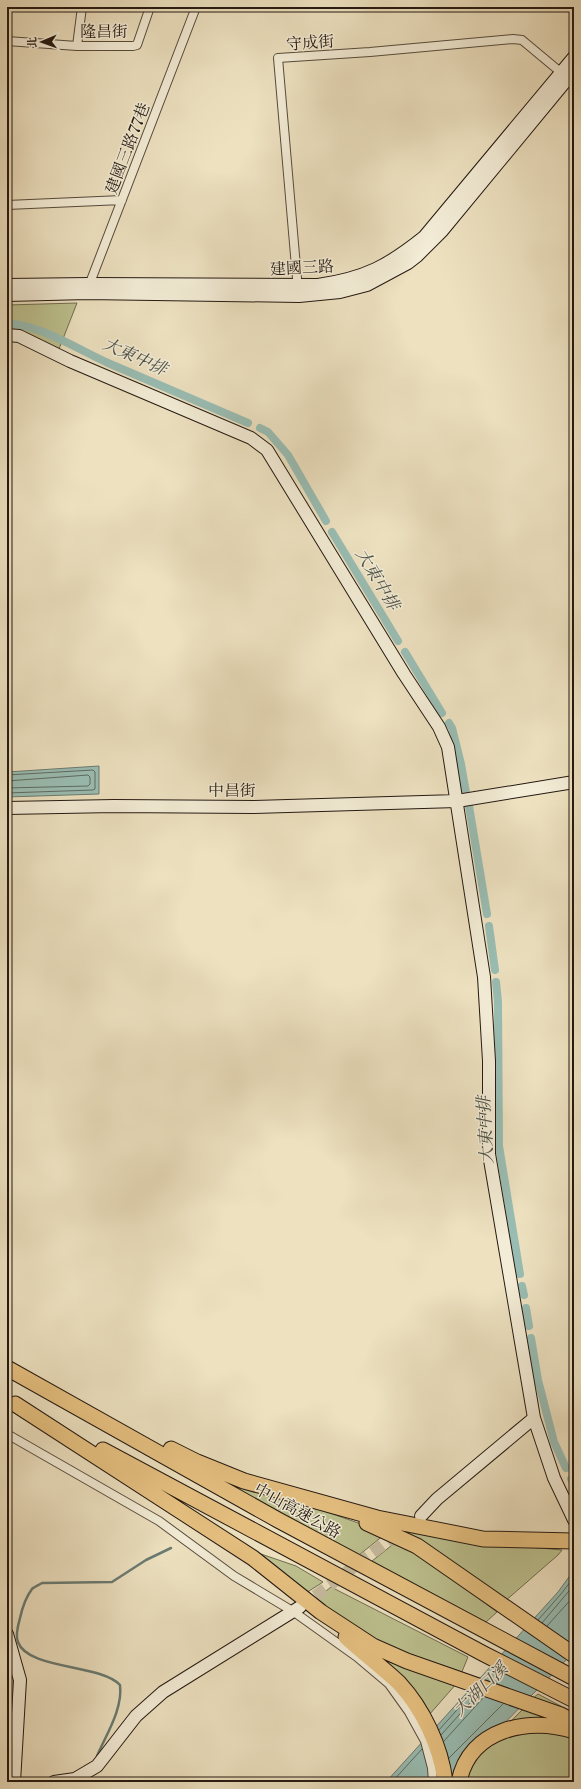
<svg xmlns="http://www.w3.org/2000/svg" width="581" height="1789" font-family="'Libre Bodoni','Noto Serif TC',serif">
	<rect width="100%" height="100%" fill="#ede1c0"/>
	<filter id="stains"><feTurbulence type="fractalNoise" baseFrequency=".005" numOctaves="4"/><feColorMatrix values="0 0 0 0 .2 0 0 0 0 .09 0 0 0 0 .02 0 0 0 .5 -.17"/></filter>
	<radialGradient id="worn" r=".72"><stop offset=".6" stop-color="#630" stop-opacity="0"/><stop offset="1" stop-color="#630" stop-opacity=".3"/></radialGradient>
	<path fill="#bdc18f" stroke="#706d50" d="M77,303L59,349L38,339L7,331V305Z
		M189,1464L364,1525L384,1535L359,1555Z
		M409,1532L471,1542L562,1550L558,1555L504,1602L406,1535Z
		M396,1542L417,1552L497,1612L486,1622L372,1561Z
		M261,1554L296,1566L323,1582L306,1593Z
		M331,1587L468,1657L461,1674L394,1650L357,1630L315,1600Z
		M386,1661L457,1683L429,1715L383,1665Z
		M538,1694L574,1713V1719L532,1699Z
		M524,1708L574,1731V1782H451Z"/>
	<path fill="#99bdb3" stroke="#6a7b72" d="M99,766V794L7,797V772Z
		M574,1570V1652L447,1782H386L558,1592Z"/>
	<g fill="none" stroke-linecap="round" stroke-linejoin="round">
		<path stroke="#5e6b62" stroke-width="1" d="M7,775L93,770L95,772V789L93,790L7,793
			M7,781L88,775L90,777V784L88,786L7,788
			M538,1620L561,1594L574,1577
			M542,1623L574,1585
			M547,1626L574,1596
			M439,1730L472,1693
			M441,1735L477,1695
			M444,1741L484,1697
			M449,1758L503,1704
			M392,1782L422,1749"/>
		<path stroke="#6a7b72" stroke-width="2.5" d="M97,1756C106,1735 123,1709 120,1685C101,1664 28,1670 18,1642C15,1635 18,1625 20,1618C22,1609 26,1597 32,1589C34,1587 39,1585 42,1583L112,1582L146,1560L171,1548"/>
		<path stroke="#99bdb3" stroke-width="8" d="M7,324C35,322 81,351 108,363C155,383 202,403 248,423
			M260,428L268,432L288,455L326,521
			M332,532L398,641
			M405,652L442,713
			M449,723L452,728L461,764L466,793
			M469,806L487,914
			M489,926L495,970
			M496,982L498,1002L499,1146L520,1274
			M522,1286L524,1295
			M526,1308L529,1326
			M531,1338L538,1380L554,1442L566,1468
			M571,1479L574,1485"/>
		<path stroke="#c5b99d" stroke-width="12" stroke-dasharray="12 6" stroke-linecap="butt" d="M301,1607L401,1531"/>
		<g stroke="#564b3d" stroke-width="10">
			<path id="street" d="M7,41L77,46H133L137,45L150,7
				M77,46L82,7
				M7,205L122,200
				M88,288L196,7
				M298,290L278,58L370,52L513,39L522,40L564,75
				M7,1434L159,1521L234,1576L294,1612L357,1657L389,1684L409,1712L425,1741L432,1768L433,1782"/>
		</g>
		<g stroke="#241911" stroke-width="14">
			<path id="secondary" d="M7,285L89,284L318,285C365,278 388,266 424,237L574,57
				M7,295L87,293L299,296L340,292L367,285L408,263L417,256L442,231L574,71
				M7,335L19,336L70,361L251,438L267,450L404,674L439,727L448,747L484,977L489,1061V1154L534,1418L554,1478L574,1520
				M7,808L114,806L254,807L457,801L574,782
				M421,1516L437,1499L534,1418
				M7,1634L20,1680L14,1782
				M54,1782L75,1779L97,1766L136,1716L163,1692L300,1607"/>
		</g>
		<g stroke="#241911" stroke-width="17">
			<path id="highway" d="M7,1368L278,1520L574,1678
				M15,1404L253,1558L321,1612L373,1646L407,1661L561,1715L574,1722
				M171,1449L197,1462L244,1481L377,1518L483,1539L574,1541
				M103,1450L484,1654L574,1700
				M367,1523L417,1546L574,1655
				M346,1637C363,1653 382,1667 399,1683C423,1709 441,1747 445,1782
				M459,1782C469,1729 529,1716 574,1731"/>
		</g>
		<use href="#street" stroke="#f3ecd6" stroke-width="8"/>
		<use href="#secondary" stroke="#f3ecd6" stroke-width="12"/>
		<use href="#highway" stroke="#e6c080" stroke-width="15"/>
	</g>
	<g text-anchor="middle" stroke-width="3" stroke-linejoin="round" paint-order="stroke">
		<g font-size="16" fill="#241911" stroke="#f3ecd6">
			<text x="104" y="37">隆昌街</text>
			<text transform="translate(310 42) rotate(-4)" y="6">守成街</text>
			<text transform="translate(127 148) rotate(-69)" y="6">建國三路77巷</text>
			<text transform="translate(302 267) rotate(-3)" y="6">建國三路</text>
			<text x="232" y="796">中昌街</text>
			<text transform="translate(298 1510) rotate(29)" y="6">中山高速公路</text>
		</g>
		<g font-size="17" font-style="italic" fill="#4d524a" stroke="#f3ecd6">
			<text transform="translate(135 356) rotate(24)" y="6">大東中排</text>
			<text transform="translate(378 579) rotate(59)" y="6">大東中排</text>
			<text transform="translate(485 1130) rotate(-93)" y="6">大東中排</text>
			<text transform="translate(480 1689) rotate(-44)" y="6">大湖口溪</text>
		</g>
	</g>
	<rect width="581" height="1789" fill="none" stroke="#ede1c0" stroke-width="24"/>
	<rect x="8" y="8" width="565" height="1773" fill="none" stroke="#241911" stroke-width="2"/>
	<rect x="12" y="12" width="557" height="1765" fill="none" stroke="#241911"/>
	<g transform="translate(42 42) rotate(268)" stroke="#f3ecd6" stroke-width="3" paint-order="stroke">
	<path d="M0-3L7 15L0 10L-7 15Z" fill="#241911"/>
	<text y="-6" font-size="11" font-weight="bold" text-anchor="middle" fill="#241911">北</text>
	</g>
	<rect width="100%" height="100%" filter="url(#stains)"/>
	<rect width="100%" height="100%" fill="url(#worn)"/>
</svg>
